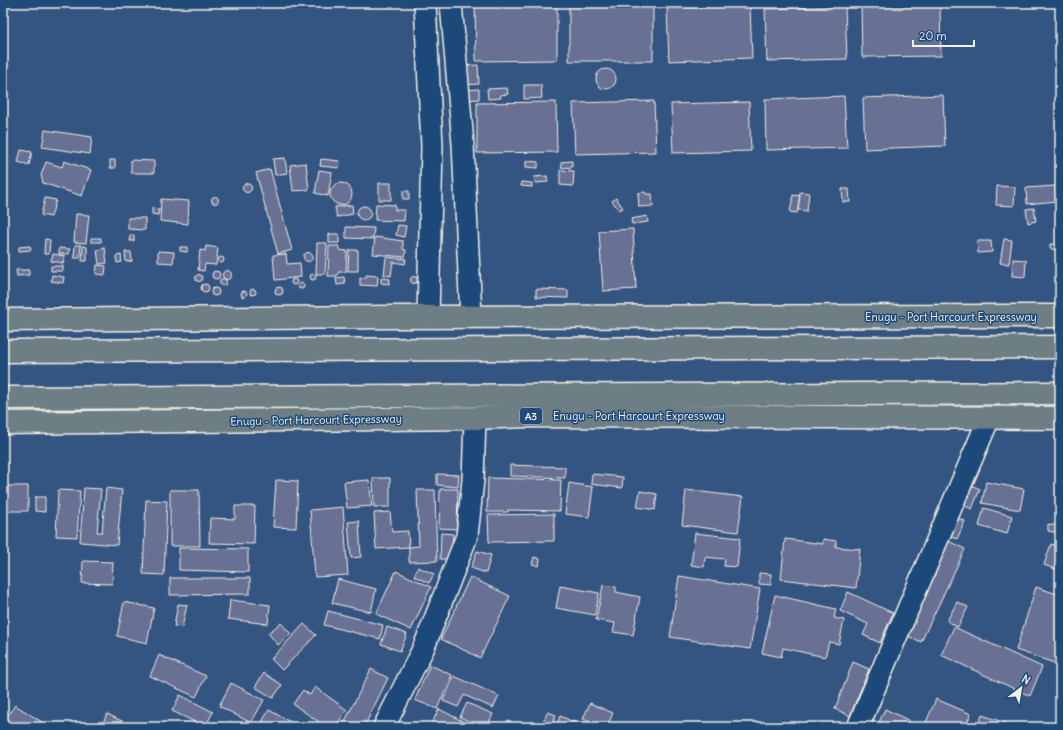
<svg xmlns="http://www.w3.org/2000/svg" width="1063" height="730" font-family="Delius,sans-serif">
	<rect width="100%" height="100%" fill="#345481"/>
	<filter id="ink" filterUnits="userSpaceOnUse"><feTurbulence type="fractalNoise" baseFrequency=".025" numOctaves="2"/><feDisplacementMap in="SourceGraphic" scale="8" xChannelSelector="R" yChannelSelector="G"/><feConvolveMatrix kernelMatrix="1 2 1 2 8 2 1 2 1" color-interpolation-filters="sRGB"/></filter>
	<g filter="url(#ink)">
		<path fill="#676f94" stroke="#f4f1e8" d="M457,3H471V7L458,8Z
			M475,3H514L516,6L517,3H534L535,6L536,3H553L557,5V60L476,61Z
			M574,3H589L591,5L593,3H610L611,6L615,3H629L630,5L633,3L653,4V61H569V5H573Z
			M750,6L752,58L669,61L667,8Z
			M845,6L847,59L767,61L765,9Z
			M861,6H940L941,56L862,57Z
			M478,65L479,84L460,85L459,66Z
			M596 79a10 10 0 1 1 20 0a10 10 0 1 1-20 0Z
			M524,85H541L542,98L524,99Z
			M507,88L508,94L500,95L501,98L488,99L487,89Z
			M479,89V99L462,100V90Z
			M943,95L945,146L865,149L863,98Z
			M844,96L847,148L766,150L765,99Z
			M654,101L656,152L575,154L573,103Z
			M556,102L557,152L477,153V103Z
			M749,102L751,151L673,153L671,104Z
			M45,130L92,137L90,154L42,147Z
			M21,150L32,152L29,165L18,162Z
			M285,158L287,173L275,175L273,159Z
			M321,159L340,161L339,168L320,166Z
			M110,160H115V168H110Z
			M131,160L154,161V173H131Z
			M64,161L91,170L82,196L43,183L41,175L46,162L62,167Z
			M526,161L538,162V168L526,167Z
			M572,161V167L562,168L561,162Z
			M306,163L309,190L293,191L290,165Z
			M270,169L292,250L278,254L256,173Z
			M319,170L332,172L328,196L315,193Z
			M560,170L574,171L573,186L560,185Z
			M547,176L548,182L535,183L534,177Z
			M521,182L532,183V187L521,186Z
			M379,183H391V200H379Z
			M330 194a11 11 0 1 1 22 0a11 11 0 1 1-22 0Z
			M242.5 188a4.5 4.5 0 1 1 9 0a4.5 4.5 0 1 1-9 0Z
			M997,186L1015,187L1014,206L996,205Z
			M1055,186L1057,201L1027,204L1026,188Z
			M842,189H849L850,202H843Z
			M403,191H409V199H403Z
			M645,192L646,194H652L653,206L639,207L638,193Z
			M800,192L809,193L807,211L798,210Z
			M793,195L800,196L797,213L790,212Z
			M211.5 200a3.5 3.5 0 1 1 7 0a3.5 3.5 0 1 1-7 0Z
			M3,198L6,239H3Z
			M45,198L56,200L51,217L41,215Z
			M616,198L623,208L619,210L612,201Z
			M161,199L189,201L188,224L160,221Z
			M376,204L395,205V210H405L404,221L375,220Z
			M352,205L353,214L337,217L335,207Z
			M357 213a7 7 0 1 1 14 0a7 7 0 1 1-14 0Z
			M152,208L159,209L158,215L152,214Z
			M1034,208L1036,221L1028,223L1026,209Z
			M76,214L89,215L86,243L74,242Z
			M647,216L648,222L632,224L631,219Z
			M128,218H145V230L128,229Z
			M398,225L406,226L404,237L396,235Z
			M346,227L374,228L373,239L346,238Z
			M633,229L636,289L603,291L599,231Z
			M329,234H339V243H329Z
			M130,235H134V241H130Z
			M375,237L403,241V249L406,250L405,257L373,254Z
			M91,238H101V242H91Z
			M45,239L50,240L49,254H44Z
			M1004,239L1012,240L1009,264L1000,263Z
			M977,241H991L992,252L978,253Z
			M317,243H327L325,274H316Z
			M1050,244L1060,245V250L1050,249Z
			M75,245H81L80,258H74Z
			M30,246L31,250L19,251V247Z
			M83,246L87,247V261H82Z
			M206,246L218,248L216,265L205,264L204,271L198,270L200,250L205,251Z
			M329,246H339V250L347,251L346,272H339L337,276H328Z
			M180,247H187V252L180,251Z
			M59,248L70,249L69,254H59Z
			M105,248L107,263L99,264L97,250Z
			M349,250H358V271H348Z
			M158,251L174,252L173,263L158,262Z
			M125,252H131L132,261L126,262Z
			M303.5 257a4.5 4.5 0 1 1 9 0a4.5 4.5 0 1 1-9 0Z
			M53,254L65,256L63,263L51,261Z
			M286,254L287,264L300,263L301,277L275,280L273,255Z
			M121,255L122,262L117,263L116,256Z
			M386,257L406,259L405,264L393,262L391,276L384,275Z
			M218 260a3 3 0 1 1 6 0a3 3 0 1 1-6 0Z
			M1013,259L1026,260L1025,277L1012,276Z
			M97,265L106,266L105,275L96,274Z
			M51,266H63V271H51Z
			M16,270H29V275L17,276Z
			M222.5 275a4.5 4.5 0 1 1 9 0a4.5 4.5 0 1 1-9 0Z
			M212 275a4 4 0 1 1 8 0a4 4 0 1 1-8 0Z
			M310 277a3 3 0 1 1 6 0a3 3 0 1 1-6 0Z
			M195.5 278a3.5 3.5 0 1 1 7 0a3.5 3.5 0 1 1-7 0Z
			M52,275L64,277L63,283L51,281Z
			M366,275L378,276L377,286L360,285V278H366Z
			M410.5 280a3.5 3.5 0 1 1 7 0a3.5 3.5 0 1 1-7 0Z
			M344,277L345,284L337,285L336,278Z
			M381,278L390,279L389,284L381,283Z
			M219.5 282a3.5 3.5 0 1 1 7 0a3.5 3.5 0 1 1-7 0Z
			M291 282a3 3 0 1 1 6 0a3 3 0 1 1-6 0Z
			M298 286a3 3 0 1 1 6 0a3 3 0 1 1-6 0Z
			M201 288a4 4 0 1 1 8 0a4 4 0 1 1-8 0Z
			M275 291a4 4 0 1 1 8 0a4 4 0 1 1-8 0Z
			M211 292a4 4 0 1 1 8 0a4 4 0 1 1-8 0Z
			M250 292a3 3 0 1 1 6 0a3 3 0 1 1-6 0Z
			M536,289L568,290V298L536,297Z
			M241 294a3 3 0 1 1 6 0a3 3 0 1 1-6 0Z
			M510,465L565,467V478L510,476Z
			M437,474L459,475L458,487L437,485Z
			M592,474L623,477L622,488L591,484Z
			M373,478H390V507H374Z
			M488,478L561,480L560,511L508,510V512H487Z
			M276,480L298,481L296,528L273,527Z
			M369,480L372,506L347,508L344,482Z
			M986,482L1024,489L1020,510L982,503Z
			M569,483L593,487L589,517L565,514Z
			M969,484L980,489L972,509L961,504Z
			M5,486H28V511H6Z
			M84,488L101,489L97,532H102L106,488L122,490L117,545L80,542Z
			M440,489H458L457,529L439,528Z
			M58,490L80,491L77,537L56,536Z
			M170,490H199L200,546H170Z
			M417,490H435L437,561L409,562V547L419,546Z
			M686,490L743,497L738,532L682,525Z
			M640,491L657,494L655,510L637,507Z
			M35,497H45V512L35,511Z
			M146,500L167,501L164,575L143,574Z
			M235,506H255L254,544L209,543L210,518L235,519Z
			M343,507L348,575L315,577L310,510Z
			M984,508L1012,516L1007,534L979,526Z
			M390,512L392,532L408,531L409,547L376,549L374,513Z
			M554,514V541L489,542L488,515Z
			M955,517L965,521L957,539L947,535Z
			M359,521L361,557L351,558L348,522Z
			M1048,524L1060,526V533L1048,531Z
			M441,533L453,534L451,559H440Z
			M695,533L740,538L737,567L724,566L725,559L705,557L704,567L691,565Z
			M785,539L823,544V539L836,541V547L860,549L856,588L781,579Z
			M946,540L965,549L921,642L902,633Z
			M1051,544L1060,547V571L1044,565Z
			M179,548L248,549V572L179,570Z
			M477,551L491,555L486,573L471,568Z
			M534,557L540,559L539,566L532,564Z
			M83,561L113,562L112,584L82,583Z
			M418,567L434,574L429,583L414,576Z
			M396,571L431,587L411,630L376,614Z
			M759,573L771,574V585L759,584Z
			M679,576L760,589L750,649L670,637Z
			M470,577L510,596L480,658L441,639Z
			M170,578H250V594L170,595Z
			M338,579L376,589L371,612L332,603Z
			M603,585L616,587V592L640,597L633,635L613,632L615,623L596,620Z
			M560,586L599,593L595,615L556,608Z
			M1036,587L1060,595V665L1016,650Z
			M848,592L893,613L880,643L863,635L868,624L840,611Z
			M775,595L836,609L834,618L844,620L839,644L829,642L825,657L783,648L781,657L762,653Z
			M230,600L270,605L268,624L228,619Z
			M124,602L154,608L147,643L117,636Z
			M957,602L968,607L958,627L947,621Z
			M178,604L187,605L182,627L174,626Z
			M328,611L383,625L380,639L324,625Z
			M3,617H7L3,649Z
			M281,623L291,634L278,645L268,633Z
			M304,624L316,635L282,670L271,659Z
			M387,627L407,634L400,651L381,644Z
			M954,627L1042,667L1030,696L941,655Z
			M159,655L206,676L196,697L150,676Z
			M853,662L869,669L850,716L835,709Z
			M430,665L452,675L437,709L415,700Z
			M371,669L388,678L364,727H342Z
			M264,673L282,685L273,698L255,687Z
			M454,676L499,696L493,708L464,695L458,707L443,701Z
			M231,683L264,700L251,723L219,706Z
			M315,687L347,710L335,727H326L293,704L303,690L310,695Z
			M180,695L213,712L205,727L172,711Z
			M936,699L971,714L965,727H924Z
			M467,703L493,714L487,727H481L460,717Z
			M590,703L613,713L607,727H602L583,719Z
			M15,705L50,727H3V723Z
			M439,709L474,727H430Z
			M885,709L910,721L908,727H877Z
			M269,710L292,723L289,727H259Z
			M548,712L556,715L552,725L543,721Z
			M107,714L135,727H101Z
			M982,715L1018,727H978Z
			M560,716L585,727H556Z
			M508,720L522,727H505Z
			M303,722L312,727H300Z"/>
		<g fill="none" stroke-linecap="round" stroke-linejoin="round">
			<g stroke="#f4f1e8" stroke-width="24">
				<path id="minor" d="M425,3L432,146L428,317
					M451,3L463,144L471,317
					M384,727L424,647L467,536L473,480L475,418
					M858,727L989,418"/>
			</g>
			<g stroke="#f4f1e8" stroke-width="25">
				<path id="major" d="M3,320L391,317L1060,316
					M3,423L475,418L527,416L1060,418"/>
			</g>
			<g stroke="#f4f1e8" stroke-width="25">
				<path id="highway" d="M3,351L1060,347
					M3,398L1060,393"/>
			</g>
			<use href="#minor" stroke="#1f4a7a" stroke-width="21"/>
			<use href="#major" stroke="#6d7e84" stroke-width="22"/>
			<use href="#highway" stroke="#6d7e84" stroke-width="22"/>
		</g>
	</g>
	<g text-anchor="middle" stroke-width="3" stroke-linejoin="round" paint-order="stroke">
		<rect fill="#1f4a7a" stroke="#b4bfc7" stroke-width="1" x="520" y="408" width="22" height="16" rx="3"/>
		<g font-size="10" font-weight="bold" fill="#f4f1e8">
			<text x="531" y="420">A3</text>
		</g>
		<g font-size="11" fill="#f4f1e8" stroke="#1f4a7a">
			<text x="951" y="321">Enugu - Port Harcourt Expressway</text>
			<text x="639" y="420">Enugu - Port Harcourt Expressway</text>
			<text transform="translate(316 420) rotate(-1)" y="4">Enugu - Port Harcourt Expressway</text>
		</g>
	</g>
	<rect width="1063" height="730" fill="none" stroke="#1f4a7a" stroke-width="16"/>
	<rect x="8" y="8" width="1047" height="714" fill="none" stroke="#f4f1e8" stroke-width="1.5" filter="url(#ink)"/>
	<g transform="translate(1021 688) rotate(31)" stroke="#1f4a7a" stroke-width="3" paint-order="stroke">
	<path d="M0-3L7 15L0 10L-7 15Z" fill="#f4f1e8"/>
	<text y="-6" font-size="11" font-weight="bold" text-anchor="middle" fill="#f4f1e8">N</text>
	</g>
	<path d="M913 40v6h61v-6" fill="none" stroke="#f4f1e8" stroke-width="2"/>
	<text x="919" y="40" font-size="12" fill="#f4f1e8" stroke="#1f4a7a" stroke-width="3" paint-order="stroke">20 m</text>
</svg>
